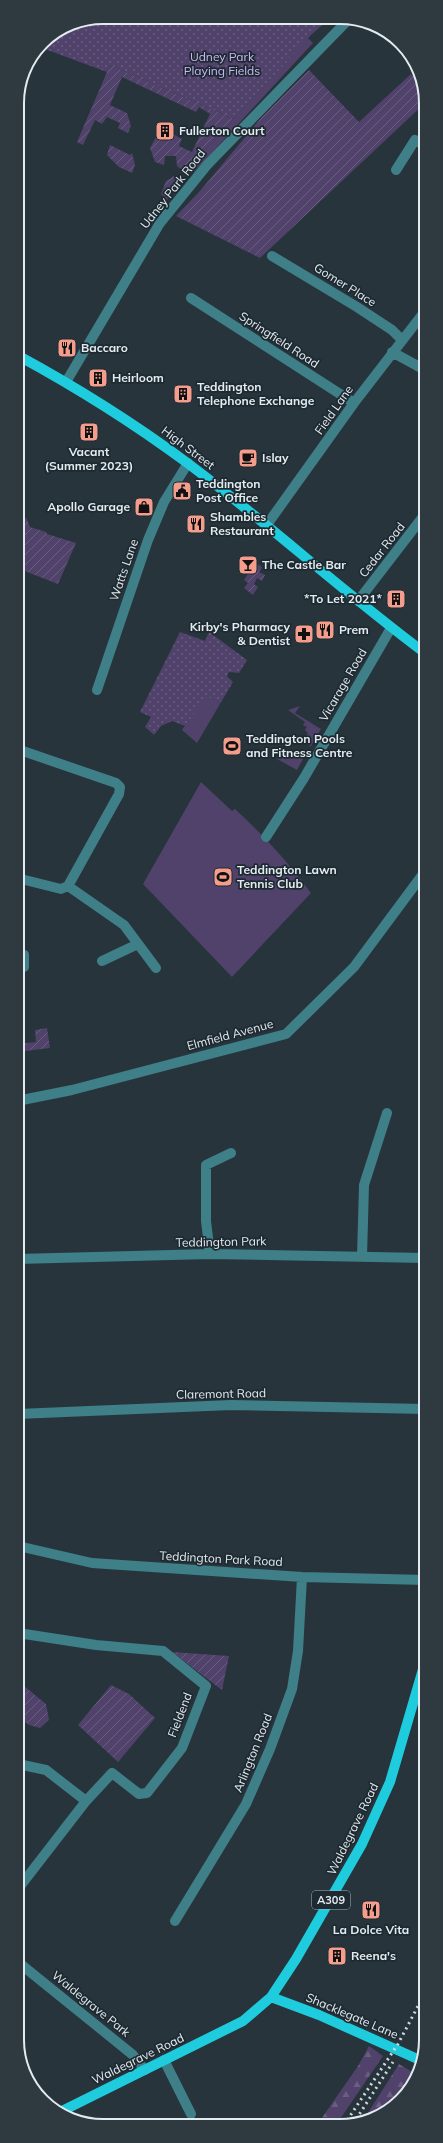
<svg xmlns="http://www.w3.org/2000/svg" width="443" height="2143" font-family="Mulish,sans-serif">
	<defs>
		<pattern id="forest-firs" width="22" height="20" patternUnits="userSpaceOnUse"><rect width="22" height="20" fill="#50426a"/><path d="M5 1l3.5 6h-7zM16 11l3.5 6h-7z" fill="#695d80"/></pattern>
		<pattern id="park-dots" width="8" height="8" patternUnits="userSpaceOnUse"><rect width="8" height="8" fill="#50426a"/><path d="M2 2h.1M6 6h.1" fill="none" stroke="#695d80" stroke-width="1.8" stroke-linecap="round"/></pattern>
		<pattern id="garden-furrows" width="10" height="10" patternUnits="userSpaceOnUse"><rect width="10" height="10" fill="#50426a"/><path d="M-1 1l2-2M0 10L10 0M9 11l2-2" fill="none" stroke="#695d80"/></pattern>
	</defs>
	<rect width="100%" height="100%" fill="#27343c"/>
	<path fill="#50426a" d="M308,38L313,43L193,173H186L181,169H188Z
		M207,695L220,704L197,743L182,730Z
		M300,706L295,713L321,729L311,746L308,745L311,740L306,736L308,733L305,730L307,727L303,725L305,722L288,710Z
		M282,751L292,756L296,751L304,757L297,770L277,759Z
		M201,782L232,811L235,809C263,835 288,862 311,893L232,977L143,884Z"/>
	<path fill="url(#forest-firs)" d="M369,2046L383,2056L336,2125H317L358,2066Z
		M399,2064L417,2075L401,2101L364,2119Z"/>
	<path fill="url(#park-dots)" d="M103,17L329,19L311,35L234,119L110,65L107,72L42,48C48,27 84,21 103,17Z
		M180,632L205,641L209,632L247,660L239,673L229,672L227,676L233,682L220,704L207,696L185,726L172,721L161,726L154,735L145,727L151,717L140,712Z"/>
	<path fill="url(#garden-furrows)" d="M110,65L234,119L188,169H181L177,166L176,156H165L164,165L155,162L150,148L156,137L169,132L182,139L179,146L192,152L210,114L199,107L196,112L122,77L110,105L127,113L131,126L128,133L118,128L120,123L107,117L102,124L95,120L83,145L77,142Z
		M309,70L359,122L411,74C421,83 425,89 425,103L260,258L176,216L200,191L262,117Z
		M110,145L130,155L132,153L135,165L132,173L119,167L107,155Z
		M174,176L180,180L167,200L161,194L166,181Z
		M26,517L30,527L46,532L47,534L76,543L58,584L17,568V544Z
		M255,563L262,567L259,572L265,575L262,581L257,578L254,584L258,587L253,595L244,588L248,583L244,580Z
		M47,1028L50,1048L17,1052V1044L36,1042L35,1030Z
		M172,1652L229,1656L222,1690Z
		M18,1681L46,1704L49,1720L40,1728L29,1725L18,1717Z
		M111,1685L129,1694L155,1718L118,1762L78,1725Z"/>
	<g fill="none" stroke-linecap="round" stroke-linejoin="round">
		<path stroke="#3e7f88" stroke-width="10" d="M396,170L415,140L425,145
			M272,256L357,307L392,330L402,340
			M191,298L354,403
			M392,352L425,370
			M17,367L21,357
			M66,382L160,223L207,165L349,19
			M266,526L354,403L425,311
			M358,601L425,514
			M97,690L148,540L164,502L188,463
			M17,749L116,783L120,787L119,794L68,886L61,889L17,878
			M266,837L304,778L391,628
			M68,886L124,925L156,968
			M17,954L24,955V967
			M102,961L138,944
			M17,1101L72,1090L286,1034L354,967L426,870
			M210,1254L206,1221V1165L231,1153
			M362,1257L364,1185L387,1113
			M17,1259L210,1254L426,1258
			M18,1414L231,1405L426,1409
			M18,1546L92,1563L302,1577L426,1580
			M18,1633L96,1645L163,1651L206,1686L182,1748L147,1793L139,1794L112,1773L86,1801L18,1889
			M18,1764L46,1770L86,1801
			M175,1921L246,1804L270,1749L292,1689L298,1651L302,1577
			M18,1962L133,2055L145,2070
			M164,2060L191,2114"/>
		<path stroke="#1fccde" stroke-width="10" d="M17,355C76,387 132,422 186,462C268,523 343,592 425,653
			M271,1997L319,2015L422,2061
			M62,2111L243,2021L271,1997L296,1959L362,1844L390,1782L426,1659"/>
		<path stroke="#d0d8dd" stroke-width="3" stroke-dasharray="2 4" stroke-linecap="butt" d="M353,2124L393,2062
			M344,2125L398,2044L426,1991"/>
	</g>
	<defs>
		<g id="building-square" transform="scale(1)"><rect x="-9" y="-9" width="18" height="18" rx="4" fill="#f49d8c" stroke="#1e2a31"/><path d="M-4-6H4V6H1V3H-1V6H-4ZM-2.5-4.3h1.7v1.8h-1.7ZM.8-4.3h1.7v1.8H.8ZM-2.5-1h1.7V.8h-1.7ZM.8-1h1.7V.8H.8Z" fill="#111"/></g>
		<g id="restaurant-square" transform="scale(1)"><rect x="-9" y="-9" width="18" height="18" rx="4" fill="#f49d8c" stroke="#1e2a31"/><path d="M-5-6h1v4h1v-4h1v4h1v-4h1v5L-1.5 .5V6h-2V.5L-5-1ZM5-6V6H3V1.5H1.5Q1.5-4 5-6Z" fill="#111"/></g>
		<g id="cafe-square" transform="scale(1)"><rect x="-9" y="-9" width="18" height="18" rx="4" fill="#f49d8c" stroke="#1e2a31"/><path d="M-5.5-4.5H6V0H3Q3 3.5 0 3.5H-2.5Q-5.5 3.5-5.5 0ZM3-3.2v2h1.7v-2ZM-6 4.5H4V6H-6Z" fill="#111"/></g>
		<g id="civic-square" transform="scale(1)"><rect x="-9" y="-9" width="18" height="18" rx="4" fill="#f49d8c" stroke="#1e2a31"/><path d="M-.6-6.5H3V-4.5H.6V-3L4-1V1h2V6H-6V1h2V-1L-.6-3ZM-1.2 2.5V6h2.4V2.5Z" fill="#111"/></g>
		<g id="shop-square" transform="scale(1)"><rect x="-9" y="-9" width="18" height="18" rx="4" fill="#f49d8c" stroke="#1e2a31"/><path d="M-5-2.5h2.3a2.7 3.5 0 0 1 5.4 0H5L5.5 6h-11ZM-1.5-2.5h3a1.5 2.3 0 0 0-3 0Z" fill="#111"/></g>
		<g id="bar-square" transform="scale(1)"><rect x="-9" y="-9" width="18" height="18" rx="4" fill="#f49d8c" stroke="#1e2a31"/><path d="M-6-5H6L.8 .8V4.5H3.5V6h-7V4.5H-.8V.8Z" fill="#111"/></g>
		<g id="pharmacy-square" transform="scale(1)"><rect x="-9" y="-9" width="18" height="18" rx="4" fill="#f49d8c" stroke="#1e2a31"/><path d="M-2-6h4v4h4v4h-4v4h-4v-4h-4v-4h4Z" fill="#111"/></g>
		<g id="stadium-square" transform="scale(1)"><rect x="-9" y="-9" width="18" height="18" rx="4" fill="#f49d8c" stroke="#1e2a31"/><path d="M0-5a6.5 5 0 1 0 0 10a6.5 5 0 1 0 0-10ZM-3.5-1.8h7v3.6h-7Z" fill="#111"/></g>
	</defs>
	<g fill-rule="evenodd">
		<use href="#building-square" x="165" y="131"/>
		<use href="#restaurant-square" x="67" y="348"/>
		<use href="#building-square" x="98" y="378"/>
		<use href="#building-square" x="183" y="394"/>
		<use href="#building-square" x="89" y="432"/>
		<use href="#cafe-square" x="248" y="458"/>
		<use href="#civic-square" x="182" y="491"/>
		<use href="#shop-square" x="144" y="507"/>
		<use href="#restaurant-square" x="196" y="524"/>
		<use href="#bar-square" x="248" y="565"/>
		<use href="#building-square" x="396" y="599"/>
		<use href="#restaurant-square" x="325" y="630"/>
		<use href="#pharmacy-square" x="304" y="634"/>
		<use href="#stadium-square" x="232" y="746"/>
		<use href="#stadium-square" x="223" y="877"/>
		<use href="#restaurant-square" x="371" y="1910"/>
		<use href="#building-square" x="337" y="1956"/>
	</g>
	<g text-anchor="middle" stroke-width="3.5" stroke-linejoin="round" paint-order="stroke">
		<rect fill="#1e2a31" stroke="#a8b1b7" stroke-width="1" x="312" y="1891" width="38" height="18" rx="3"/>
		<g font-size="11" font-weight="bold" fill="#e3ebf0">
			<text x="331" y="1904">A309</text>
		</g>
		<g font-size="12" fill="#cdb7fb" stroke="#1e2a31">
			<text x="222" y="61">Udney Park<tspan x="222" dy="14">Playing Fields</tspan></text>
		</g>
		<g font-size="12" font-weight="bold" fill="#e3ebf0" stroke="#1e2a31" text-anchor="start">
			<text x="179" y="135">Fullerton Court</text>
			<text x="81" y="352">Baccaro</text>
			<text x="112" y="382">Heirloom</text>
			<text x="197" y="391">Teddington<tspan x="197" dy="14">Telephone Exchange</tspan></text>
			<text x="89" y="456" text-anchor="middle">Vacant<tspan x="89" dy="14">(Summer 2023)</tspan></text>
			<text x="262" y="462">Islay</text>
			<text x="196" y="488">Teddington<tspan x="196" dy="14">Post Office</tspan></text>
			<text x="130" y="511" text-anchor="end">Apollo Garage</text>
			<text x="210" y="521">Shambles<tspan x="210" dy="14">Restaurant</tspan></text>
			<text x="262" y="569">The Castle Bar</text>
			<text x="382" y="603" text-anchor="end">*To Let 2021*</text>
			<text x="290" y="631" text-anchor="end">Kirby's Pharmacy<tspan x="290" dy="14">&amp; Dentist</tspan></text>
			<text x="339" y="634">Prem</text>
			<text x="246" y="743">Teddington Pools<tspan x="246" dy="14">and Fitness Centre</tspan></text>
			<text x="237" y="874">Teddington Lawn<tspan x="237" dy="14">Tennis Club</tspan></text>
			<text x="371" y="1934" text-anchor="middle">La Dolce Vita</text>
			<text x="351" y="1960">Reena's</text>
		</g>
		<g font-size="12" fill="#e3ebf0" stroke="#1e2a31">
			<text transform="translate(173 189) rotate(-52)" y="4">Udney Park Road</text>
			<text transform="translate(345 285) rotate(32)" y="4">Gomer Place</text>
			<text transform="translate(279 340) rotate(33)" y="4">Springfield Road</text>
			<text transform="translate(334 410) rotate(-55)" y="4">Field Lane</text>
			<text transform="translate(188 448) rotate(37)" y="4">High Street</text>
			<text transform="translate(382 550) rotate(-52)" y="4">Cedar Road</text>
			<text transform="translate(124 570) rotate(-71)" y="4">Watts Lane</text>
			<text transform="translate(343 685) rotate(-60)" y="4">Vicarage Road</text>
			<text transform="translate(230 1035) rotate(-15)" y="4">Elmfield Avenue</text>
			<text transform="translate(221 1242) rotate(-1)" y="4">Teddington Park</text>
			<text transform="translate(221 1394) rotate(-1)" y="4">Claremont Road</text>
			<text transform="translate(221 1559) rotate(3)" y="4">Teddington Park Road</text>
			<text transform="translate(180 1715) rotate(-69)" y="4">Fieldend</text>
			<text transform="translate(253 1753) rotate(-68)" y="4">Arlington Road</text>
			<text transform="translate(353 1829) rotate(-64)" y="4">Waldegrave Road</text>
			<text transform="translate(91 2004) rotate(39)" y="4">Waldegrave Park</text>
			<text transform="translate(352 2016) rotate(23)" y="4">Shacklegate Lane</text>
			<text transform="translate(138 2059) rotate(-26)" y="4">Waldegrave Road</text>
		</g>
	</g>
	<path d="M0 0H443V2143H0ZM103 24H340A79 79 0 0 1 419 103V2040A79 79 0 0 1 340 2119H103A79 79 0 0 1 24 2040V103A79 79 0 0 1 103 24Z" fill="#2e3940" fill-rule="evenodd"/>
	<path fill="none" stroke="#e3ebf0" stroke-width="2" d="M103 24H340A79 79 0 0 1 419 103V2040A79 79 0 0 1 340 2119H103A79 79 0 0 1 24 2040V103A79 79 0 0 1 103 24Z"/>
</svg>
